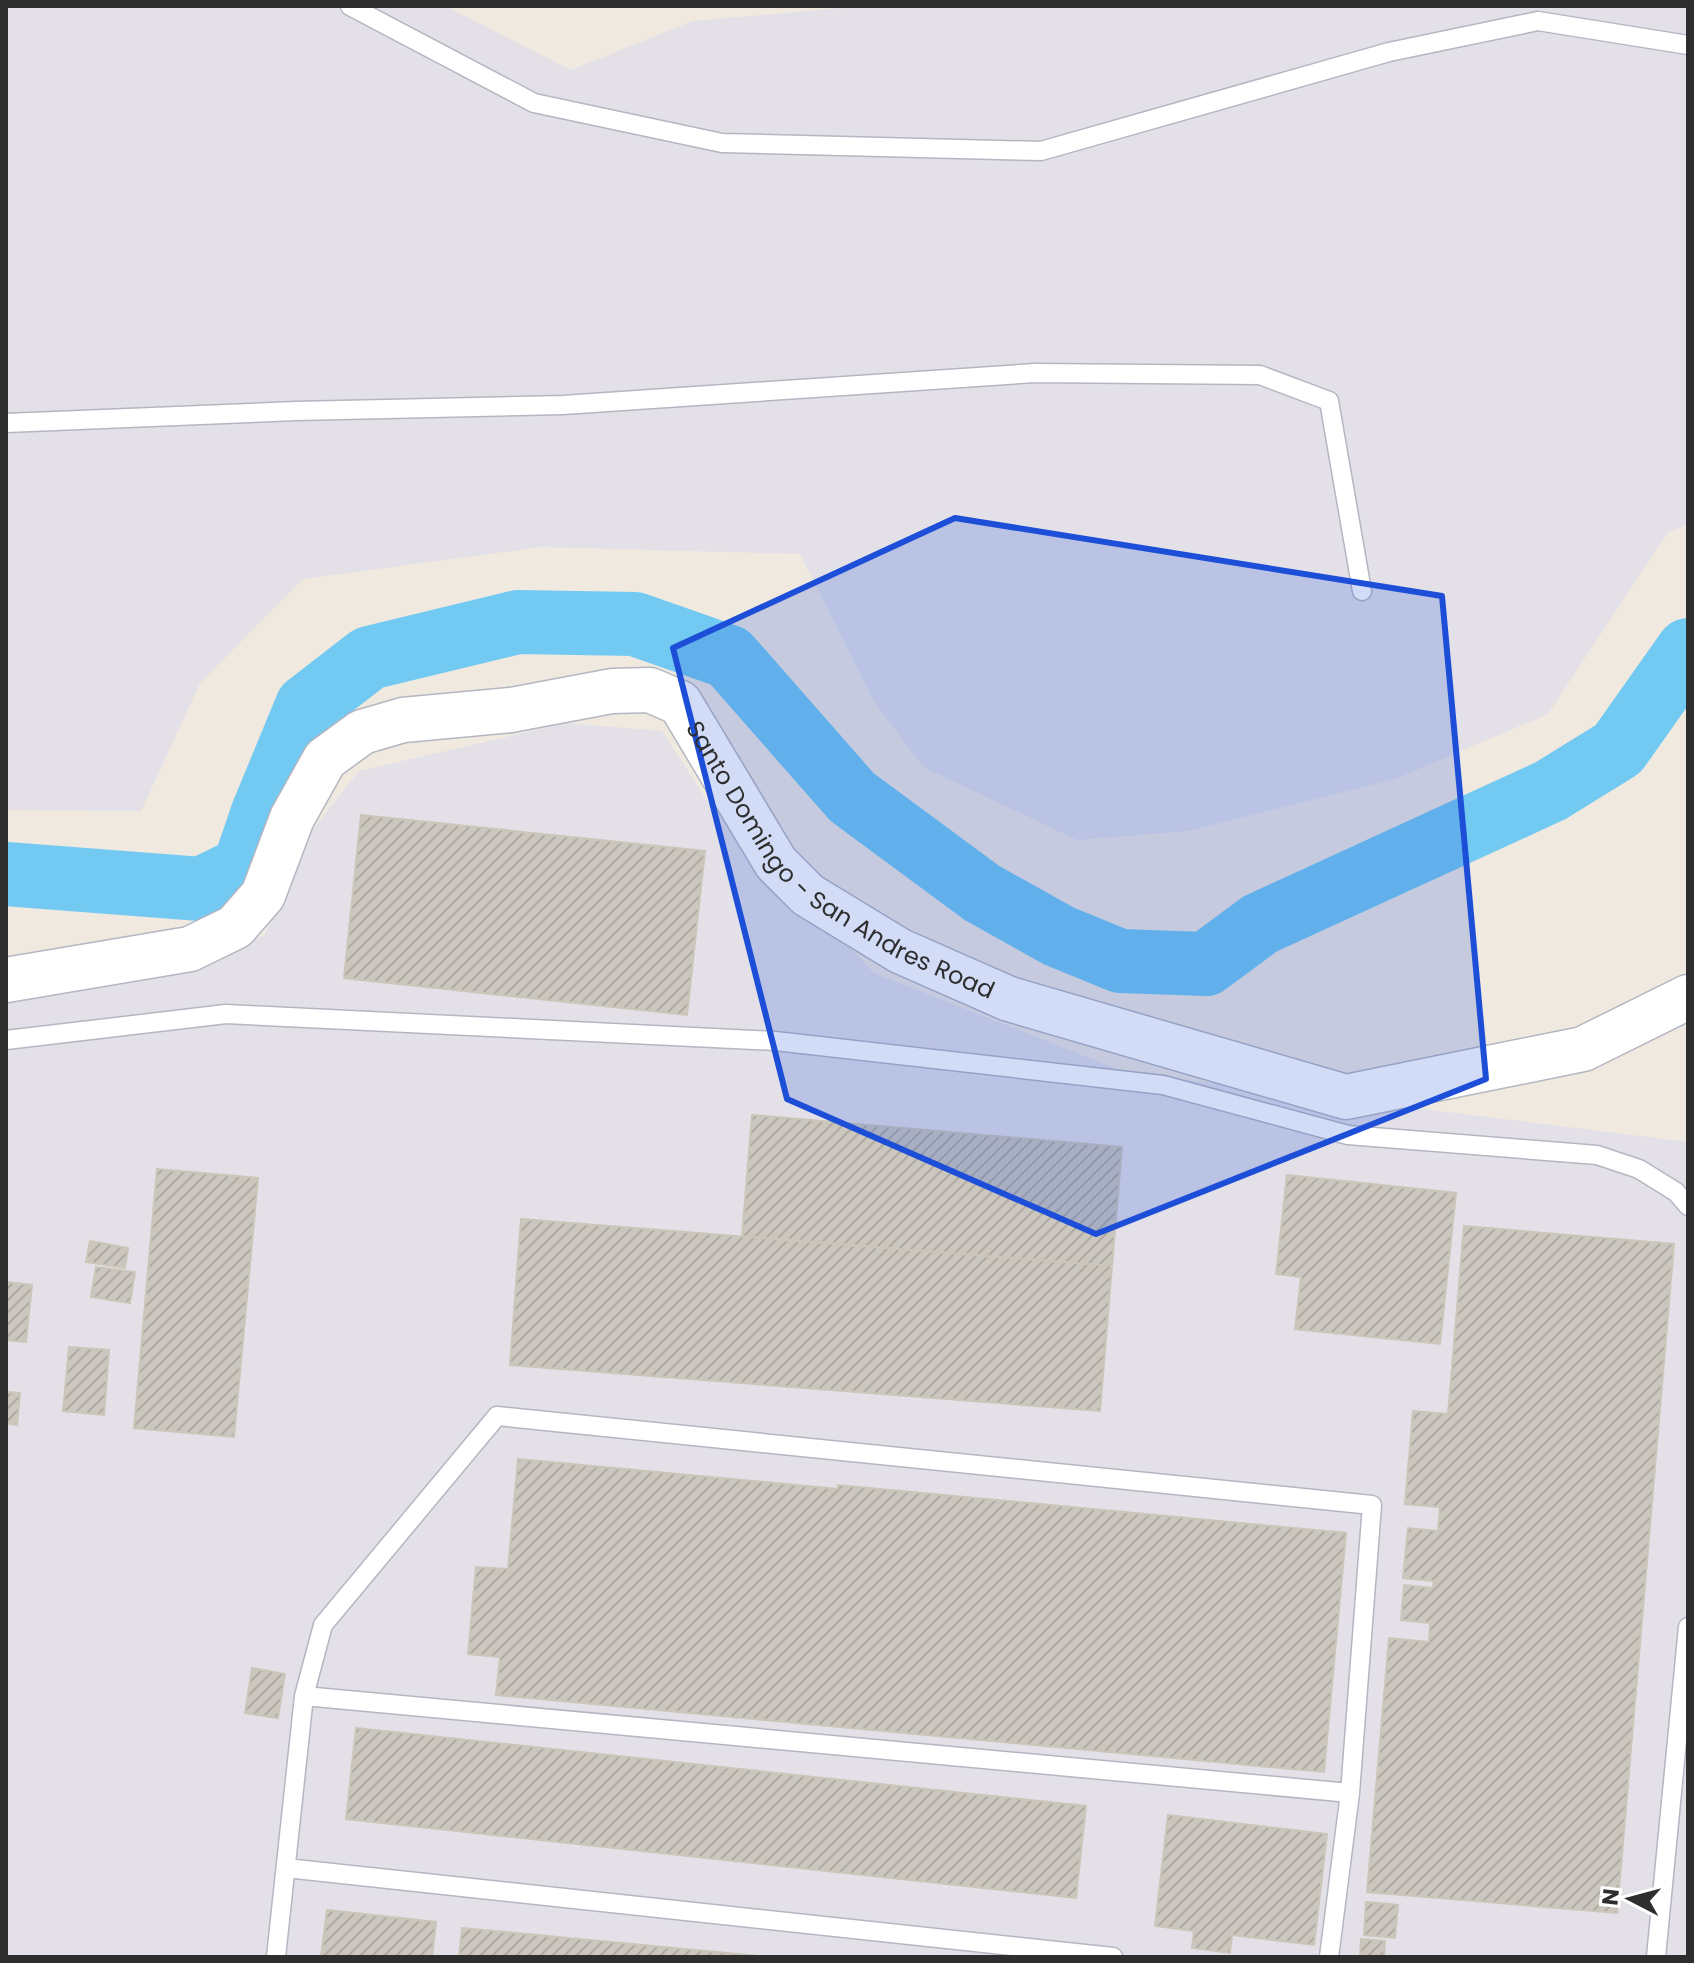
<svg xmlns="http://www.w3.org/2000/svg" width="1694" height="1963" font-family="Poppins,sans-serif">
	<defs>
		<pattern id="building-hatch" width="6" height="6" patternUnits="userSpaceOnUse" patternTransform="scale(2)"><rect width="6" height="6" fill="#cbc7be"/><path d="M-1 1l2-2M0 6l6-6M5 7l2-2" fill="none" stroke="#afaba4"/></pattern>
	</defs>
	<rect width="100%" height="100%" fill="#efe9e0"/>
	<path fill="#e3e0e8" d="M6,6H445L571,70L693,21L865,6H1688V525L1668,532L1548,714L1395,779L1188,831L1077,840L923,767L873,700L800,554L542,547L303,579L200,683L141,811L6,810Z
		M567,723L662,731L708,802L874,973L1125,1072L1688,1142V1957H6V989L264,936L306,838L359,771Z"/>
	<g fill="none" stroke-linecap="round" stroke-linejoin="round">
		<path stroke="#72c9f2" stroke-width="64" d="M6,874L201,889L244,868L262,815L307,706L369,658L518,622L635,624L729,657L852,797L982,893L1059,936L1120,961L1206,964L1260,924L1550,791L1618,749L1688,650"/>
	</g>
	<path fill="url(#building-hatch)" stroke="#cbc6b9" stroke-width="2" d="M361,815L705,851L687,1015L344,978Z
		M752,1115L1122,1147L1112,1266L742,1236Z
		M157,1169L258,1178L234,1437L134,1428Z
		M1287,1175L1456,1193L1440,1344L1295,1329L1301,1277L1276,1274Z
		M521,1219L1112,1266L1100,1411L510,1365Z
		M1464,1226L1674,1244L1617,1913L1367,1892L1389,1638L1429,1642L1430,1623L1401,1620L1404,1585L1433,1588L1434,1581L1403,1578L1408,1528L1438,1531L1440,1507L1405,1504L1413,1411L1448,1414Z
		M90,1241L128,1248L125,1268L86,1262Z
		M96,1267L135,1272L130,1303L91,1297Z
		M6,1282L32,1285L26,1342L6,1340Z
		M69,1347L109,1350L104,1415L63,1411Z
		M6,1392L20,1393L17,1425L6,1423Z
		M518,1459L838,1489V1485L1346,1533L1324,1772L496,1695L500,1657L468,1654L476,1567L508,1569Z
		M252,1668L285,1674L278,1718L245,1713Z
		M356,1728L1086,1806L1076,1898L346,1819Z
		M1168,1815L1327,1834L1314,1945L1232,1935L1230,1953L1192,1948L1194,1931L1155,1926Z
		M1366,1902L1398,1905L1395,1938L1364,1935Z
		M327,1910L436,1922L432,1957H321Z
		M462,1928L770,1957H459Z
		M1361,1939L1385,1941L1384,1957H1360Z"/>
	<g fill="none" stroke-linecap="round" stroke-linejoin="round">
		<g stroke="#b4b6c1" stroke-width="21">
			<path id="lane" d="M350,6L534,103L722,143L1041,151L1389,52L1538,21L1688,45
				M6,423L296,411L563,405L1035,373L1260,375L1329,401L1362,591
				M6,1040L226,1014L775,1041L1163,1085L1348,1135L1597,1155L1639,1169L1676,1192L1688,1206
				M304,1696L1350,1793
				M286,1868L1113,1957
				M276,1957L304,1696L323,1625L497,1416L1372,1505L1350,1793L1329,1957
				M1656,1957L1688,1627"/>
		</g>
		<g stroke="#b4b6c1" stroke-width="47">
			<g id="secondary">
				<path id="s1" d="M6,980L190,949L235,927L263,895L292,818L325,759L362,732L403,720L511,710L612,691L650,690L680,703L776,863L808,895L900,951L1009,999L1346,1097L1583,1049L1688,997"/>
			</g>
		</g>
		<use href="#lane" stroke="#fff" stroke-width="18"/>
		<use href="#secondary" stroke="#fff" stroke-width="44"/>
	</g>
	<path fill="#1d4ed8" fill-opacity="0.2" stroke="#1d4ed8" stroke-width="6" stroke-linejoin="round" d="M955,518L1442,596L1486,1079L1096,1234L787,1099L673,648Z"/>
	<g text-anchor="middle" stroke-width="6" stroke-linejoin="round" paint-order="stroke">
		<g font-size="24" fill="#2e2e2e" stroke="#fff">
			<text dy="8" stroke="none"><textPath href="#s1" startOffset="1032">Santo Domingo - San Andres Road</textPath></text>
		</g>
	</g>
	<rect width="1694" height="1963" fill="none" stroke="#2e2e2e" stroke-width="16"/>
	<g transform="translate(1630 1899) rotate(276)" stroke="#ffffff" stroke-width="6" paint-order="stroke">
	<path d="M0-6L14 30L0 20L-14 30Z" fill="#2e2e2e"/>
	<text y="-12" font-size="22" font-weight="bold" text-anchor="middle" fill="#2e2e2e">N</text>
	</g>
</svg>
